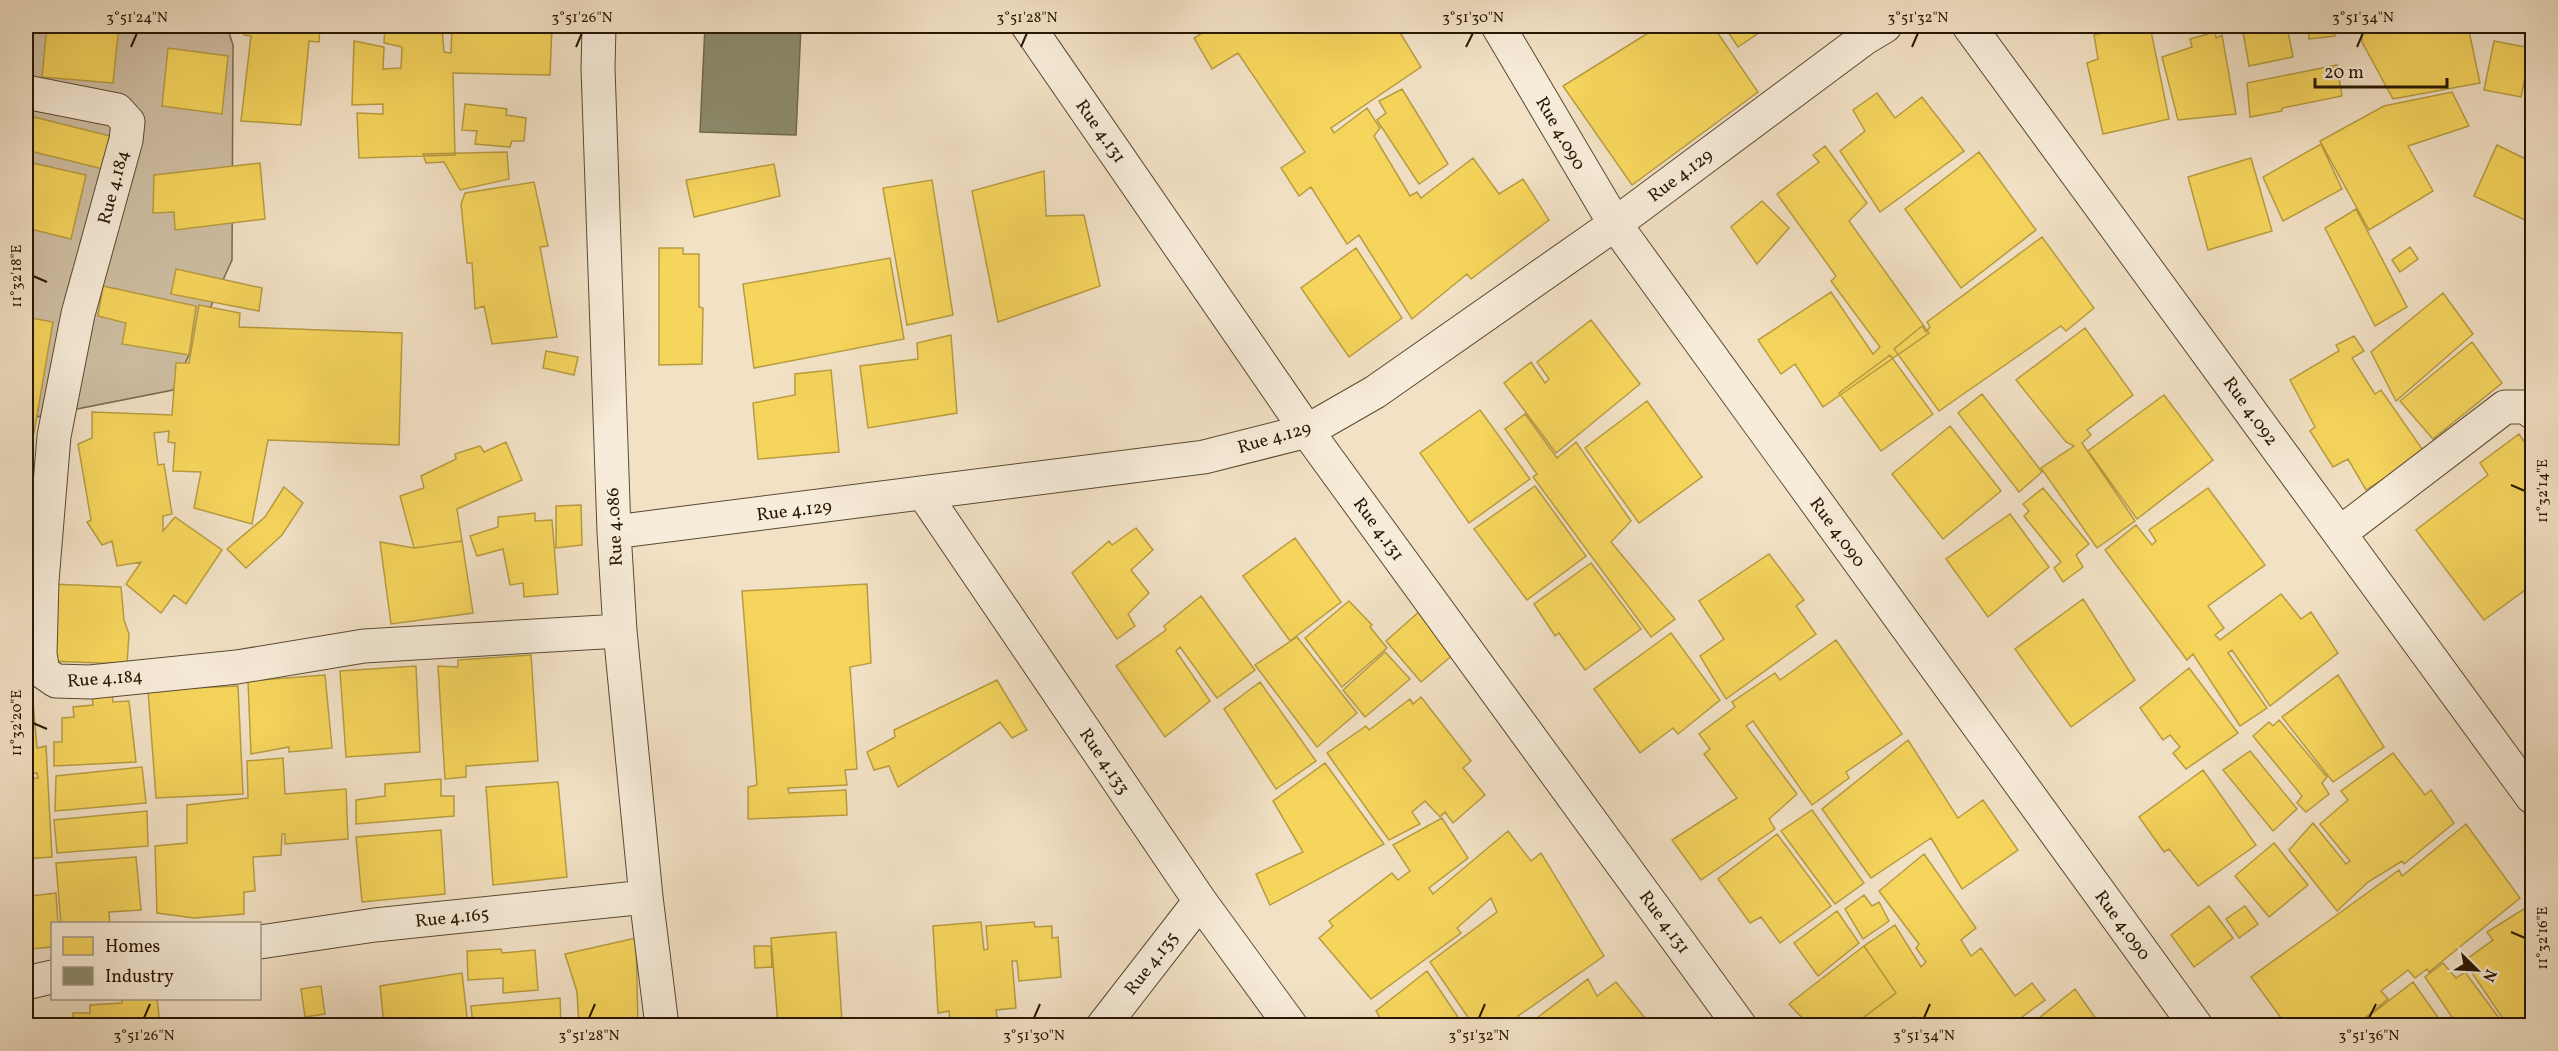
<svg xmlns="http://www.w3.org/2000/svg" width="2558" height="1051" font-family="Vollkorn,serif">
	<rect width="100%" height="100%" fill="#f2e1c5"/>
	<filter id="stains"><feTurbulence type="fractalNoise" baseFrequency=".00333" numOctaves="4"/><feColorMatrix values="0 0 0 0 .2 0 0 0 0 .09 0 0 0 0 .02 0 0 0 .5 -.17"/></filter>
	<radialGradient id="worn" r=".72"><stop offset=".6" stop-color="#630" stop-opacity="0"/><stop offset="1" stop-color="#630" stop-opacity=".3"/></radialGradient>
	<path fill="#cfbfa4" stroke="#7b6b52" stroke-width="1.5" d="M26,26H227L233,45L232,260L173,390L26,419Z"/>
	<path fill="#f6d55c" stroke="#b89c41" stroke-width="1.5" d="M47,26H119L113,83L42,77Z
		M245,26H320L319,42L309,41L301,125L241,121L251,36L244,35Z
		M385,26L442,27L444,52L451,53L452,26L552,27L550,75L453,73L455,155L359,158L357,113L383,114V104L352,105L354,41L384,47L383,69L401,68L402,47L384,43Z
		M1214,26H1396L1421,67L1331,128L1334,133L1367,108L1380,128L1374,136L1410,196L1417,192L1421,198L1473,158L1499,194L1523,179L1549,220L1471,279L1467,274L1412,319L1359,235L1347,244L1311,187L1299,196L1281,168L1305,152L1238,53L1212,69L1194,38Z
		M1650,26H1713L1758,92L1632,185L1563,86L1653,30Z
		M1724,26H1760L1763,30L1738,47Z
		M2131,26H2150L2169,119L2103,134L2087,63L2098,59L2094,35Z
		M2242,26H2287L2293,57L2249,66Z
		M2308,26H2333L2335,36L2309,39Z
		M2362,26H2468L2480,83L2393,99L2362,42Z
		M2215,32L2216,38L2222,35L2236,114L2178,120L2162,57L2192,47L2190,39Z
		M2494,41L2531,48L2521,97L2484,90Z
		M168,48L228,56L222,114L162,106Z
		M2337,65L2342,96L2282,108V111L2250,117L2247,83Z
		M1402,89L1448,164L1419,184L1377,120L1386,113L1379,101Z
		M2452,92L2469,126L2408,146L2433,191L2369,230L2320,141L2384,106Z
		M1877,93L1895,118L1922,97L1964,151L1880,212L1840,151L1865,131L1853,110Z
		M465,104L507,109L506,115L526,118L524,141H512L510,147L475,144L477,131L462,130Z
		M34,117L110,136L103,169L26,150Z
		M2321,144L2342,189L2283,221L2263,177Z
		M2497,145L2532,162V209L2527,221L2474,196Z
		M1825,146L1867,203L1849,221L1929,333L1823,407L1795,364L1781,374L1758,340L1831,292L1873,354L1880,347L1831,281L1836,276L1777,194L1819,162L1813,155Z
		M507,152L509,179L460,190L444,162L426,163L423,154Z
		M1979,152L2036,230L1961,288L1905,209Z
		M2251,158L2272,231L2208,250L2188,177Z
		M28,162L86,175L71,239L26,228V175Z
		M260,163L265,219L175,230L174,212L153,213L154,175Z
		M774,164L780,196L694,217L686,180Z
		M1044,171L1046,216L1084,215L1100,286L998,322L972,191Z
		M932,180L953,315L907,325L883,188Z
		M534,182L548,246L540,247L557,337L492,344L484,306L475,309L472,263H467L461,204L465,193Z
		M1762,201L1789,228L1757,264L1731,227Z
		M2356,209L2407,307L2375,326L2325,228Z
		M2042,237L2094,308L2066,331L2061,326L1939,411L1894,349L1922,326L1926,332L1930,327L1927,322Z
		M2410,247L2418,259L2400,272L2392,260Z
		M659,248H683V254H699V307L703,308L702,364L659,365Z
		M1356,248L1402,318L1349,357L1301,288Z
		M890,258L904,339L754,368L743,284Z
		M176,269L262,288L259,311L171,294Z
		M103,286L196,306L189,355L122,344L126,323L98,316Z
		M2443,293L2473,334L2396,401L2371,352Z
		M199,305L240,313L239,327L402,333L399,445L268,440L252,524L194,508L201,472L173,471L175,443L168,442L169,431L154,433L158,465L164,464L172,514L163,516V531L175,517L222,550L186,604L174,595L161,613L126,584L141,562L117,566L112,541L102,545L87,522L91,520L78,444L92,438V412L172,415L176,363H189Z
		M26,317L53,322L34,433L26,431Z
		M1591,320L1640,384L1556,453L1504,383L1531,362L1545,383L1549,379L1537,362Z
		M2085,328L2133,395L2087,430L2091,435L2082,443L2135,521L2097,548L2041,468L2074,446L2066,442L2016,380Z
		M951,335L957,413L868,428L860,366L918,359L917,343Z
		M2354,336L2364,351L2352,358L2375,394L2381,390L2425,453L2366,490L2348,459L2333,467L2310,431L2315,427L2290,380L2339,351L2336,345Z
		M2472,342L2502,383L2433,439L2400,401Z
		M546,351L578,357L574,375L543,368Z
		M1890,355L1933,414L1881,451L1839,393Z
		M831,370L839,452L758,459L753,403L795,395V374Z
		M1982,394L2042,472L2019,492L1958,413Z
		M2164,395L2213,460L2137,519L2088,451Z
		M1647,401L1702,477L1639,523L1585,448Z
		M1480,410L1530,479L1469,523L1420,453Z
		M1525,414L1557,458L1576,442L1631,521L1611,542L1675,619L1651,637L1533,477L1537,474L1505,429Z
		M1950,426L2001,491L1943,539L1892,474Z
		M2519,434L2532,453V585L2484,620L2416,530L2488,475L2480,463Z
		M26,436L33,438L26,479Z
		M506,442L522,480L457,509L462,541L414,548L400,496L424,488L421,476L456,459L455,454L480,446L484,452Z
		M1535,486L1586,556L1527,600L1474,529Z
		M284,487L303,503L282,535L246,568L227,549L265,517Z
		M2043,488L2089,544L2076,555L2083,567L2063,582L2054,568L2061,562L2024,516L2029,511L2023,504Z
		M2208,488L2265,565L2208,606L2224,628L2215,635L2220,640L2281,594L2301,619L2311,612L2338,653L2270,706L2232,650L2228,653L2267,708L2240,726L2193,654L2187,660L2105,550L2136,525L2152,545L2156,541L2149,530Z
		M581,505L582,545L556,548V506Z
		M26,508L39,510L36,544L26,542Z
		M535,513V521L552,520L558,594L524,597L523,583L510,585L503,549L477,556L470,536L498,527V517Z
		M2010,514L2049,567L1988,617L1946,559Z
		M1136,528L1153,550L1131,570L1149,593L1128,614L1135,626L1117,639L1072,573L1109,541L1112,545Z
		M1295,538L1341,602L1290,641L1243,576Z
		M462,541L473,613L391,624L380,542L414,548Z
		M1769,554L1804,600L1796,606L1816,634L1726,699L1700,656L1724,639L1699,601Z
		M1591,563L1641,629L1585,670L1559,633L1555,636L1534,604Z
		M52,584L121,587L124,620L129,634L127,664L47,661Z
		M867,584L871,663L850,667L857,769L845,770L847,785L788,788L789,793L846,790L847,815L748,819V787L757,785L742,591Z
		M1201,596L1255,670L1217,698L1180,647L1176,651L1210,701L1165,737L1116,666L1166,630L1164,626Z
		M2083,599L2135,680L2071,727L2015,649Z
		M1349,601L1372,625L1370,627L1387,648L1342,687L1305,638Z
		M1421,610L1455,653L1421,682L1386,641Z
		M1671,633L1720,700L1678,734L1673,728L1640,753L1594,689Z
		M1297,637L1357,713L1317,747L1255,665Z
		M1836,640L1902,734L1846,772L1849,778L1812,805L1753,721L1746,726L1797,794L1769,819L1775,829L1701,880L1672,840L1737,798L1704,754L1710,749L1699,734L1735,707L1732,702L1775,673L1780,680Z
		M1385,652L1410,679L1365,717L1343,690Z
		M531,655L538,761L466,766V777L445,779L438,666L458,667V660Z
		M416,666L420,752L346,757L340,671Z
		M2189,668L2238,733L2186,769L2173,753L2180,747L2170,735L2163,740L2140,708Z
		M325,675L332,748L289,752V747L251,754L248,681Z
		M2338,675L2384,747L2333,782L2282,717Z
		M997,680L1027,730L1012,738L1000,722L898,787L889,766L874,770L867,752L895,737L894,730Z
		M1260,682L1316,761L1276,789L1224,709Z
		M238,686L243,794L156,798L148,690Z
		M112,694L113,702L129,701L136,762L54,766V742H62V718L74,717L73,707L93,705L92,696Z
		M1421,697L1471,761L1463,768L1485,795L1453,823L1445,812L1440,817L1425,801L1412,812L1420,824L1389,840L1327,753L1366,726L1369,730L1410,699L1413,704Z
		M33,701L37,748L46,746L52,857L26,859V779L38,778L37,773L26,774V702Z
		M2279,720L2327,777L2322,783L2329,794L2306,812L2297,803L2302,796L2253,736L2269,722L2273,726Z
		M1908,740L1958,818L1983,800L2018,850L1962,889L1931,838L1871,878L1822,809Z
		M2250,751L2297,809L2273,831L2223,770Z
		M2393,753L2425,795L2431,790L2454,823L2404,864L2402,861L2368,882L2337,911L2289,850L2313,823L2346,864L2350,861L2320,824L2348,800L2341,791Z
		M283,758L285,794L346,789L348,839L285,844V834H282L281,855L253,857L255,891L244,892V914L194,918L157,913L155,846L187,843V805L248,798L247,761Z
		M1325,763L1384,844L1270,905L1256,874L1303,852L1273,801Z
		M142,767L146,803L55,811L56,776Z
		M2203,770L2256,845L2198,886L2169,849L2164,852L2139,817Z
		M441,779V796H454V816L356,824V800L385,796V784Z
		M558,782L567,877L493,885L486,787Z
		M1812,810L1864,883L1835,904L1781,831Z
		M147,811L148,846L57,853L54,820Z
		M1442,818L1468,858L1429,888L1433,894L1508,831L1531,861L1541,853L1604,956L1518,1016L1525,1026H1474L1430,962L1497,912L1491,898L1457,928L1461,933L1371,999L1319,938L1333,926L1329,921L1392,873L1398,880L1410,871L1393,845Z
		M2466,824L2520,898L2429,972L2427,969L2415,978L2408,970L2381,991L2388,999L2355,1026H2287L2251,977L2399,870L2402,876Z
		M441,830L445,894L362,902L356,837Z
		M1777,834L1831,906L1780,943L1761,917L1750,923L1718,879Z
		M2274,843L2308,885L2269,917L2235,876Z
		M1924,854L1976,928L1961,940L1971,956L1981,948L2015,996L2032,983L2045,1000L2010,1026H1920L1914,1017L1903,1026H1852L1896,993L1864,946L1895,925L1921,967L1926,962L1916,948L1919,944L1879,891Z
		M136,857L141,910L109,912L110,924H61L56,863Z
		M56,893L58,924H52V947L29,949L28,940H26V919L33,918L31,896Z
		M1864,895L1872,906L1879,902L1889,921L1863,939L1845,909Z
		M2209,906L2233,938L2194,967L2171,935Z
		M2245,906L2258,924L2239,938L2226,919Z
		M2527,907L2532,916V1013L2515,1026H2508L2464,961L2493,940L2487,932Z
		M1837,911L1859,943L1818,976L1794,943Z
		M981,922L984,950L988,949L986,926L1034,922L1035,927L1052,926V938L1058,937L1061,977L1019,981L1017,961H1012L1016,1008L996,1010L997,1018L950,1022L949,1011L938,1013L933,926Z
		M836,932L842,1021L778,1026L771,938Z
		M636,938L638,1026H579L577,992L565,954Z
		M754,946H771L772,967L755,968Z
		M1864,946L1896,993L1852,1026H1810L1789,1004Z
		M501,949L502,953L535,950L538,990L503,993V978L468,980L467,951Z
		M2443,963L2456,978L2465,972L2505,1026H2458L2425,977Z
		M1427,971L1464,1026H1385L1376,1011Z
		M462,973L468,1026H384L380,986Z
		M1588,979L1597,996L1616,982L1645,1018L1636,1026H1536L1533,1021Z
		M2413,982L2444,1026H2356Z
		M321,986L325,1014L305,1017L301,989Z
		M2075,989L2101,1026H2029Z
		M122,998H157L160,1026H73V1013H90V1005L122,1003Z
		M560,998L561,1026H473L471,1006Z
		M1012,1021L1013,1026H914Z"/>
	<path fill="#8c8c6e" stroke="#6e694d" stroke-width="1.5" d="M705,26H801L796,135L700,132Z"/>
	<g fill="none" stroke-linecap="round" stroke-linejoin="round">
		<g stroke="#5a4a32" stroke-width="35">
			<path id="minor" d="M599,26L598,68L614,532L620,631L646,897L662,1026
				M1028,26L1307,431L1740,1026
				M1498,26L1615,224L2196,1026
				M1969,26L2532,797
				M26,92L117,110L128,122L126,140L78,314L54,436L42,581L40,654L43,672L56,681L90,682L237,667L364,646L620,631
				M924,494L1200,901L1291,1026
				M614,532L1204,457L1307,431L1375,392L1615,224L1865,38L1885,26
				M2340,533L2505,407H2526L2532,412
				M260,942L375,925L646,897
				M26,983L52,977
				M1103,1026L1200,901"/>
		</g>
		<use href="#minor" stroke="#f7ecd9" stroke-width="33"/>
	</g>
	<path fill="none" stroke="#271701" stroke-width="2" d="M131,47L137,33M576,47L582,33M1021,47L1027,33M1466,47L1473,33M1912,47L1918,33M2357,47L2363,33M33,276L47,282M2511,485L2525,491M33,723L47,729M2511,932L2525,938M144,1018L150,1004M589,1018L595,1004M1034,1018L1040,1004M1479,1018L1485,1004M1924,1018L1930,1004M2369,1018L2376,1004"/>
	<g text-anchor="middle" stroke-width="6" stroke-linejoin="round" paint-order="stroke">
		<g font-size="18" fill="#271701" stroke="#f7ecd9">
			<text transform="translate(1101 131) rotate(55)" y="6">Rue 4.131</text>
			<text transform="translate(1561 133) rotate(60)" y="6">Rue 4.090</text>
			<text transform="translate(1680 175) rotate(-37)" y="6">Rue 4.129</text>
			<text transform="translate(113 187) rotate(-75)" y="6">Rue 4.184</text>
			<text transform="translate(2251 411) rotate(54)" y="6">Rue 4.092</text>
			<text transform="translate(1274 437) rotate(-16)" y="6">Rue 4.129</text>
			<text transform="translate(794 510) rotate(-7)" y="6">Rue 4.129</text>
			<text transform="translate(614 527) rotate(-93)" y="6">Rue 4.086</text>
			<text transform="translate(1379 529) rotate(54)" y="6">Rue 4.131</text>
			<text transform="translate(1838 532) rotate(54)" y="6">Rue 4.090</text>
			<text transform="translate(105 678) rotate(-4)" y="6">Rue 4.184</text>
			<text transform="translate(1105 761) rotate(56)" y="6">Rue 4.133</text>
			<text transform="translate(452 917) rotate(-6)" y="6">Rue 4.165</text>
			<text transform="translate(1665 922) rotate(54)" y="6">Rue 4.131</text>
			<text transform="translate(2123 925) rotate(54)" y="6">Rue 4.090</text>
			<text transform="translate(1151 963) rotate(-52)" y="6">Rue 4.135</text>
		</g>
	</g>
	<rect width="2558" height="1051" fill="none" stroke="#f2e1c5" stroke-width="66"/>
	<rect x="51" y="922" width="210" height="78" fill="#f7ecd9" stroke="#a49783" stroke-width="1.5"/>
	<rect x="63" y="937" width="30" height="18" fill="#f6d55c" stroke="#a49783" stroke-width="1.5"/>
	<text x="105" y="952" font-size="18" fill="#271701">Homes</text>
	<rect x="63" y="967" width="30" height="18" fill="#8c8c6e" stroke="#a49783" stroke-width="1.5"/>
	<text x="105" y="982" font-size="18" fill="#271701">Industry</text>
	<g transform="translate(2477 970) rotate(114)" stroke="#f7ecd9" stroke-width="4.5" paint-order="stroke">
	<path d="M0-4.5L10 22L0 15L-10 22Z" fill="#271701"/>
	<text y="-9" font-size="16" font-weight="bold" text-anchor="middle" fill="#271701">N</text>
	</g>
	<path d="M2315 78v9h132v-9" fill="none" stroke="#271701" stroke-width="3"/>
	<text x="2324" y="78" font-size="18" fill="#271701" stroke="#f7ecd9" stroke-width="4.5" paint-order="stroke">20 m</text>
	<rect x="33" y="33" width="2492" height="985" fill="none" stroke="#271701" stroke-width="2"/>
	<g font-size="15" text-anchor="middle" fill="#271701">
		<text x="137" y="22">3°51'24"N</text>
		<text x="582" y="22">3°51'26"N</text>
		<text x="1027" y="22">3°51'28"N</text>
		<text x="1473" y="22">3°51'30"N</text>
		<text x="1918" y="22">3°51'32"N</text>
		<text x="2363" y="22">3°51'34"N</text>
		<text transform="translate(16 276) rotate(-90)" y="5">11°32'18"E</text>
		<text transform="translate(2542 491) rotate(-90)" y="5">11°32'14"E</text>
		<text transform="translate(16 723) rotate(-90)" y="5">11°32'20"E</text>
		<text transform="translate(2542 938) rotate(-90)" y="5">11°32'16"E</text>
		<text x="144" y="1040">3°51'26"N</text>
		<text x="589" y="1040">3°51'28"N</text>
		<text x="1034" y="1040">3°51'30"N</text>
		<text x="1479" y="1040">3°51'32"N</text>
		<text x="1924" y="1040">3°51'34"N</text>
		<text x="2369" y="1040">3°51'36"N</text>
	</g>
	<rect width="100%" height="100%" filter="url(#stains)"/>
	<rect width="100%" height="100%" fill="url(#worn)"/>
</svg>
